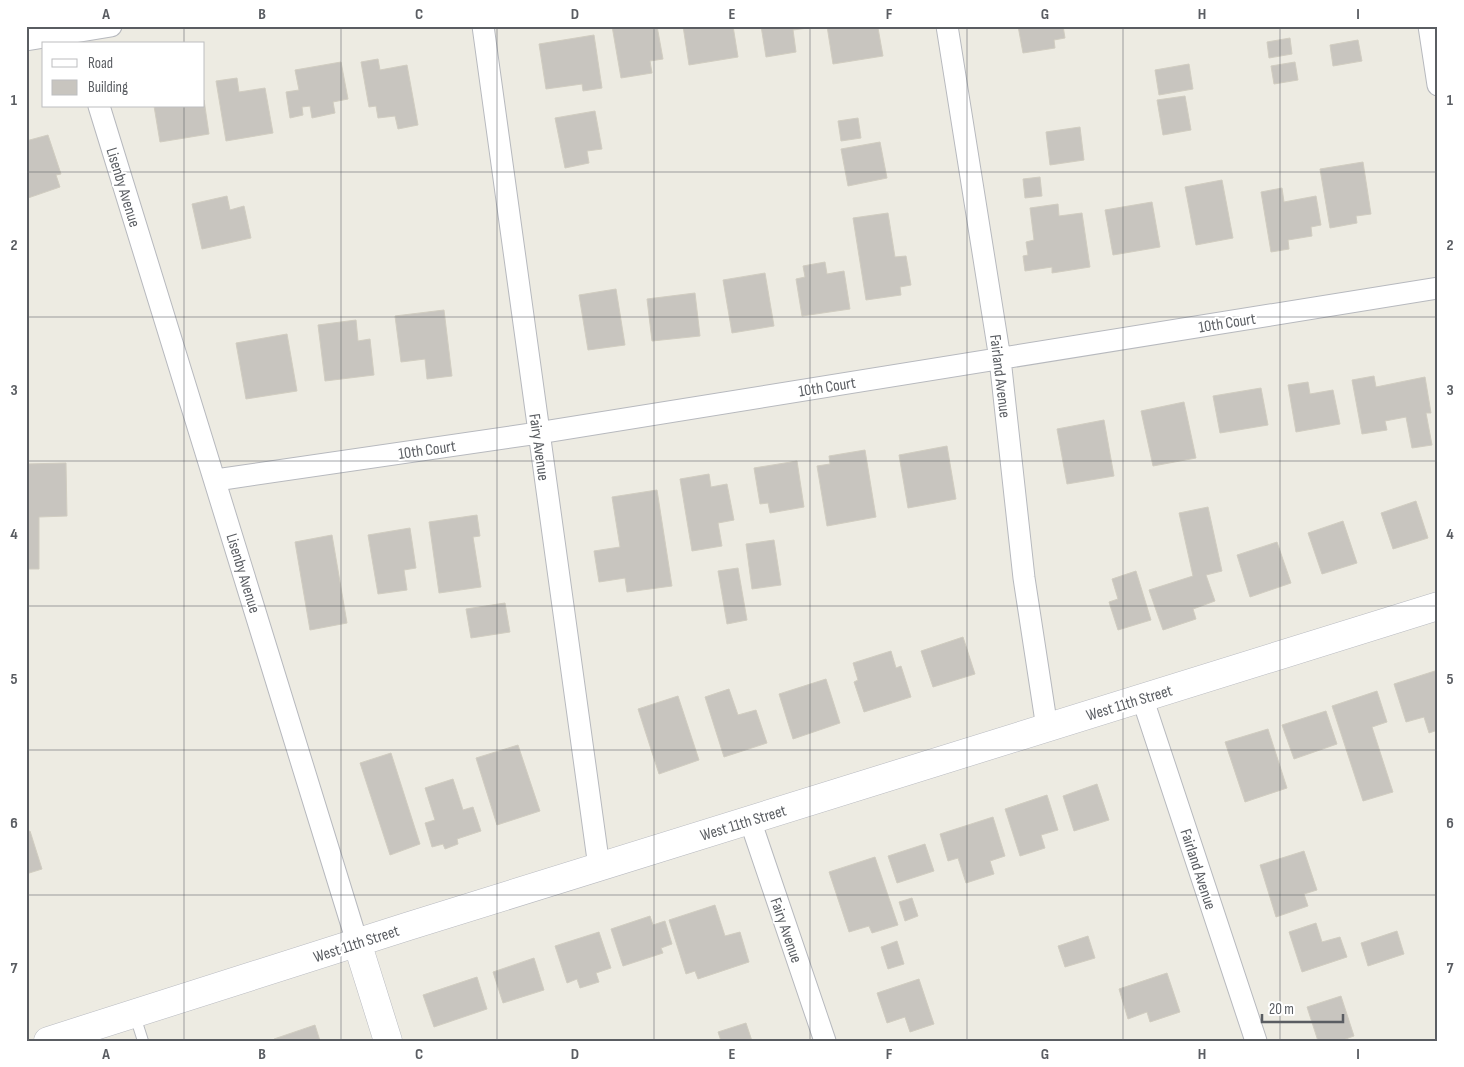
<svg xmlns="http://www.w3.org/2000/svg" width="1464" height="1067" font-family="'Sofia Sans Condensed',sans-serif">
	<rect width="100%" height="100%" fill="#edebe2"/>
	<path fill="#c8c5bf" stroke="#d1cdc1" d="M612,26H633V28L657,26L663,59L650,61L652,73L621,78Z
		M683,26H733L738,57L689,65Z
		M761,26H808V28L793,30L796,52L766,57Z
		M827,26H886L878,28L883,56L833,64Z
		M1018,26H1063L1065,38L1054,40L1055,48L1023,53Z
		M594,35L602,88L583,91L582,84L546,89L539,44Z
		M1290,38L1292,54L1269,58L1267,42Z
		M1358,40L1362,61L1333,66L1330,45Z
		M378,59L380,70L407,65L418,125L398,129L395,116L378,118L376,106L369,107L361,62Z
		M341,62L348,99L333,102L335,113L312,118L310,106L302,107L303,115L290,118L286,92L299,90L295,70Z
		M1295,62L1298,80L1274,84L1271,66Z
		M1189,64L1193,89L1159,95L1155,70Z
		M237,78L239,92L265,88L273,133L226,141L216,81Z
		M1185,96L1191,130L1163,135L1157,100Z
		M204,100L209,134L160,142L154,106H204Z
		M595,111L602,149L587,151L589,163L565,168L555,118Z
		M858,118L861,138L841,141L838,121Z
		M1080,127L1084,160L1050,165L1046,132Z
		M48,135L61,174L56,175L60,187L28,198L26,192V141Z
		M880,142L887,178L848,186L841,149Z
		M1363,162L1371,214L1356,216L1357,223L1330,228L1320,169Z
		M1040,177L1042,196L1025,198L1023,179Z
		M1222,180L1233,238L1196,245L1185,187Z
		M1282,188L1284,202L1316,196L1321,225L1311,227L1312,236L1288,240L1289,249L1271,252L1261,192Z
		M227,196L230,210L244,206L251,238L202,249L192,204Z
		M1152,202L1160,247L1113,255L1105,210Z
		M1058,204L1059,216L1082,213L1090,267L1052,273V267L1025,271L1023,256L1028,255L1026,242L1034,240L1030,208Z
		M888,213L895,257L906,256L911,285L900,287L901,295L866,300L853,218Z
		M825,262L827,274L844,271L850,309L802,316L796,279L805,277L803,266Z
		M765,273L774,326L732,333L723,280Z
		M616,289L625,345L588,350L579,295Z
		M695,293L700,336L652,341L647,299Z
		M444,310L452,376L427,379L425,359L401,362L395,316Z
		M356,320L358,341L370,339L374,375L325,381L318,325Z
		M287,334L297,391L246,399L236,343Z
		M1374,376L1376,387L1425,377L1431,413H1426L1432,445L1412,448L1406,417L1385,421L1387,430L1362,434L1352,380Z
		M1308,382L1310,394L1333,390L1340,424L1296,432L1288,385Z
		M1261,388L1268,425L1220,433L1213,396Z
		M1184,402L1196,458L1153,466L1141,411Z
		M1104,420L1114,476L1067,484L1057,429Z
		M947,446L956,499L908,508L899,455Z
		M865,450L876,517L827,526L817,466L830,464L829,456Z
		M797,461L804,507L770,513L768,503L760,504L754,468Z
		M66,463L67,516L39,517V569H26V464Z
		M709,474L711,487L727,484L734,520L718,523L722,546L692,551L680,479Z
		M657,490L672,586L627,592L625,578L599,582L594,551L620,547L612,497Z
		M1416,501L1428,538L1393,549L1381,513Z
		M1208,507L1222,571L1206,575L1215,601L1193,609L1196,619L1163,630L1149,590L1193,576L1179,513Z
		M477,515L480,536L473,537L481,587L439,593L429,522Z
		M1343,521L1357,563L1322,574L1308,533Z
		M410,528L416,568L404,570L407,590L378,594L368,535Z
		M332,535L347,623L310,630L295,542Z
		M774,540L781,585L752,589L746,544Z
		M1277,542L1291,583L1250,597L1237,555Z
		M738,568L747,620L727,624L718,571Z
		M1136,571L1151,620L1118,630L1109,602L1118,599L1112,579Z
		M505,603L510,632L471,638L466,609Z
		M963,637L975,674L933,687L921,651Z
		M891,651L896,668L901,666L911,697L864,712L854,682L858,680L853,663Z
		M1438,670V730L1429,733L1424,717L1406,722L1394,684Z
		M826,679L840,723L793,739L779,694Z
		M729,689L738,715L756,710L767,743L724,757L705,697Z
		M1377,691L1387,722L1372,727L1393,792L1363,801L1332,706Z
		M678,696L699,760L659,774L638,709Z
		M1326,711L1337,744L1294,759L1282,725Z
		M1268,729L1287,788L1245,802L1225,742Z
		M518,745L540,811L497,825L476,758Z
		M391,753L420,844L390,855L360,763Z
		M453,779L463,810L473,807L481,831L457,839L458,844L445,849L443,844L432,847L425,823L435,820L425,788Z
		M1097,784L1109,820L1074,831L1063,796Z
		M1047,795L1058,830L1041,835L1045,848L1020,856L1005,809Z
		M993,817L1005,856L990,861L994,874L966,883L958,858L948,861L940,834Z
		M30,831L42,869L26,874V832Z
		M925,844L934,871L897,883L888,856Z
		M1304,851L1317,890L1304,894L1308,906L1276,917L1260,865Z
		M875,857L898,925L872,933L869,926L849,932L829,872Z
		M912,898L918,916L905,921L899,902Z
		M715,905L725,936L740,932L749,962L698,979L695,971L686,974L669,920Z
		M650,916L653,925L665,921L672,944L661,948L663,953L623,966L611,929Z
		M1316,923L1322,942L1340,937L1347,957L1302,972L1289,932Z
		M1397,931L1404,954L1368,966L1361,943Z
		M599,932L611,968L596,973L599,982L580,988L577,979L567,983L555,946Z
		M1088,936L1095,958L1065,967L1058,946Z
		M897,941L904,964L888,969L881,947Z
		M534,958L544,990L503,1003L493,972Z
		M1167,973L1180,1012L1150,1022L1147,1012L1128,1019L1119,989Z
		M477,977L487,1009L434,1027L423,995Z
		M919,979L934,1024L910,1032L905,1017L887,1023L877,993Z
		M1341,996L1354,1036L1340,1041H1318L1307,1007Z
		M746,1023L752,1041H721L718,1032Z
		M315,1025L320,1041H274V1039Z"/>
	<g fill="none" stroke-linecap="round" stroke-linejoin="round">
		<g stroke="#b7b9be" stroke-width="12">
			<path id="lane" d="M135,1016L143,1041"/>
		</g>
		<g stroke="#b7b9be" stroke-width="23">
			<path id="street" d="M483,26L599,867
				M947,26L1000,359L1024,578L1047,728
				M1429,26L1438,85
				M26,40L111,26
				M99,106L357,942
				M216,480L538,433L1438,288
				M1142,697L1256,1041
				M750,820L825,1041"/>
		</g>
		<g stroke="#b8bac0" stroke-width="29">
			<path id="secondary" d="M357,942L388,1041
				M48,1041L409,926L1438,606"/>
		</g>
		<use href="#lane" stroke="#fff" stroke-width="10"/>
		<use href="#street" stroke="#fff" stroke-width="21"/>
		<use href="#secondary" stroke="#fff" stroke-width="28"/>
	</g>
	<path fill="none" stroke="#5a5d62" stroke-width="1" stroke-opacity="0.55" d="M184,26V44M341,26V1041M497,26V1041M654,26V1041M810,26V1041M967,26V1041M1123,26V1041M1280,26V1041M184,106V1041M26,172H1438M26,317H1438M26,461H1438M26,606H1438M26,750H1438M26,895H1438"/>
	<g text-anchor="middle" stroke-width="4" stroke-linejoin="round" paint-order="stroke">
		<g font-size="16" fill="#5a5d62" stroke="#fff">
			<text transform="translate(124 187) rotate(73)" y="6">Lisenby Avenue</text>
			<text transform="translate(1227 322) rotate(-9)" y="6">10th Court</text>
			<text transform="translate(1001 376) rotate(83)" y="6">Fairland Avenue</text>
			<text transform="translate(827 386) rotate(-9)" y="6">10th Court</text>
			<text transform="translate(540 447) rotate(82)" y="6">Fairy Avenue</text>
			<text transform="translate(427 449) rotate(-8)" y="6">10th Court</text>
			<text transform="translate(244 573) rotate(73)" y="6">Lisenby Avenue</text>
			<text transform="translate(1129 702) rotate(-17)" y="6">West 11th Street</text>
			<text transform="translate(743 822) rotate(-17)" y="6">West 11th Street</text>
			<text transform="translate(1199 869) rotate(72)" y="6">Fairland Avenue</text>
			<text transform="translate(787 930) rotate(71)" y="6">Fairy Avenue</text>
			<text transform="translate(356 943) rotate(-18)" y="6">West 11th Street</text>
		</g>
	</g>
	<rect width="1464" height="1067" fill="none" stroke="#ffffff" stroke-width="55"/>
	<rect x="42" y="42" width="162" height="65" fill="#ffffff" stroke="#bdbec0"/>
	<rect x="52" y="59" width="25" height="8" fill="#ffffff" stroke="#bdbec0"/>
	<text x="88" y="68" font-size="15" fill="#5a5d62">Road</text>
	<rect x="52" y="80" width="25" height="15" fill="#c8c5bf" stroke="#bdbec0"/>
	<text x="88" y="92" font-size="15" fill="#5a5d62">Building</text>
	<path d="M1262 1014v8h81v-8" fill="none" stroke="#5a5d62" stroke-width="2.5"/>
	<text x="1269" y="1014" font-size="15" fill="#5a5d62" stroke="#ffffff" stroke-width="4" paint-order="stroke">20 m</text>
	<rect x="28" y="28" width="1408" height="1012" fill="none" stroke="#5a5d62" stroke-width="2"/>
	<g font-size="16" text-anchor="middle" font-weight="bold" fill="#5a5d62">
		<text x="106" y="19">A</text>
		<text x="262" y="19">B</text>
		<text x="419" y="19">C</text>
		<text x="575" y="19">D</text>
		<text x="732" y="19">E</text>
		<text x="889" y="19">F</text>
		<text x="1045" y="19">G</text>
		<text x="1202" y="19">H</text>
		<text x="1358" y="19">I</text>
		<text x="14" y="105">1</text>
		<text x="1450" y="105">1</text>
		<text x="14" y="250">2</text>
		<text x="1450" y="250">2</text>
		<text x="14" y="395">3</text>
		<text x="1450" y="395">3</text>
		<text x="14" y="539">4</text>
		<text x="1450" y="539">4</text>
		<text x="14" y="684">5</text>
		<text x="1450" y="684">5</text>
		<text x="14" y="828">6</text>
		<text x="1450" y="828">6</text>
		<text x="14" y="973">7</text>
		<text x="1450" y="973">7</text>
		<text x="106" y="1059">A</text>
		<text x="262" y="1059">B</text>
		<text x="419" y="1059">C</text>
		<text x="575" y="1059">D</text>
		<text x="732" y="1059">E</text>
		<text x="889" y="1059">F</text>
		<text x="1045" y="1059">G</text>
		<text x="1202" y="1059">H</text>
		<text x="1358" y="1059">I</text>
	</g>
</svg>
